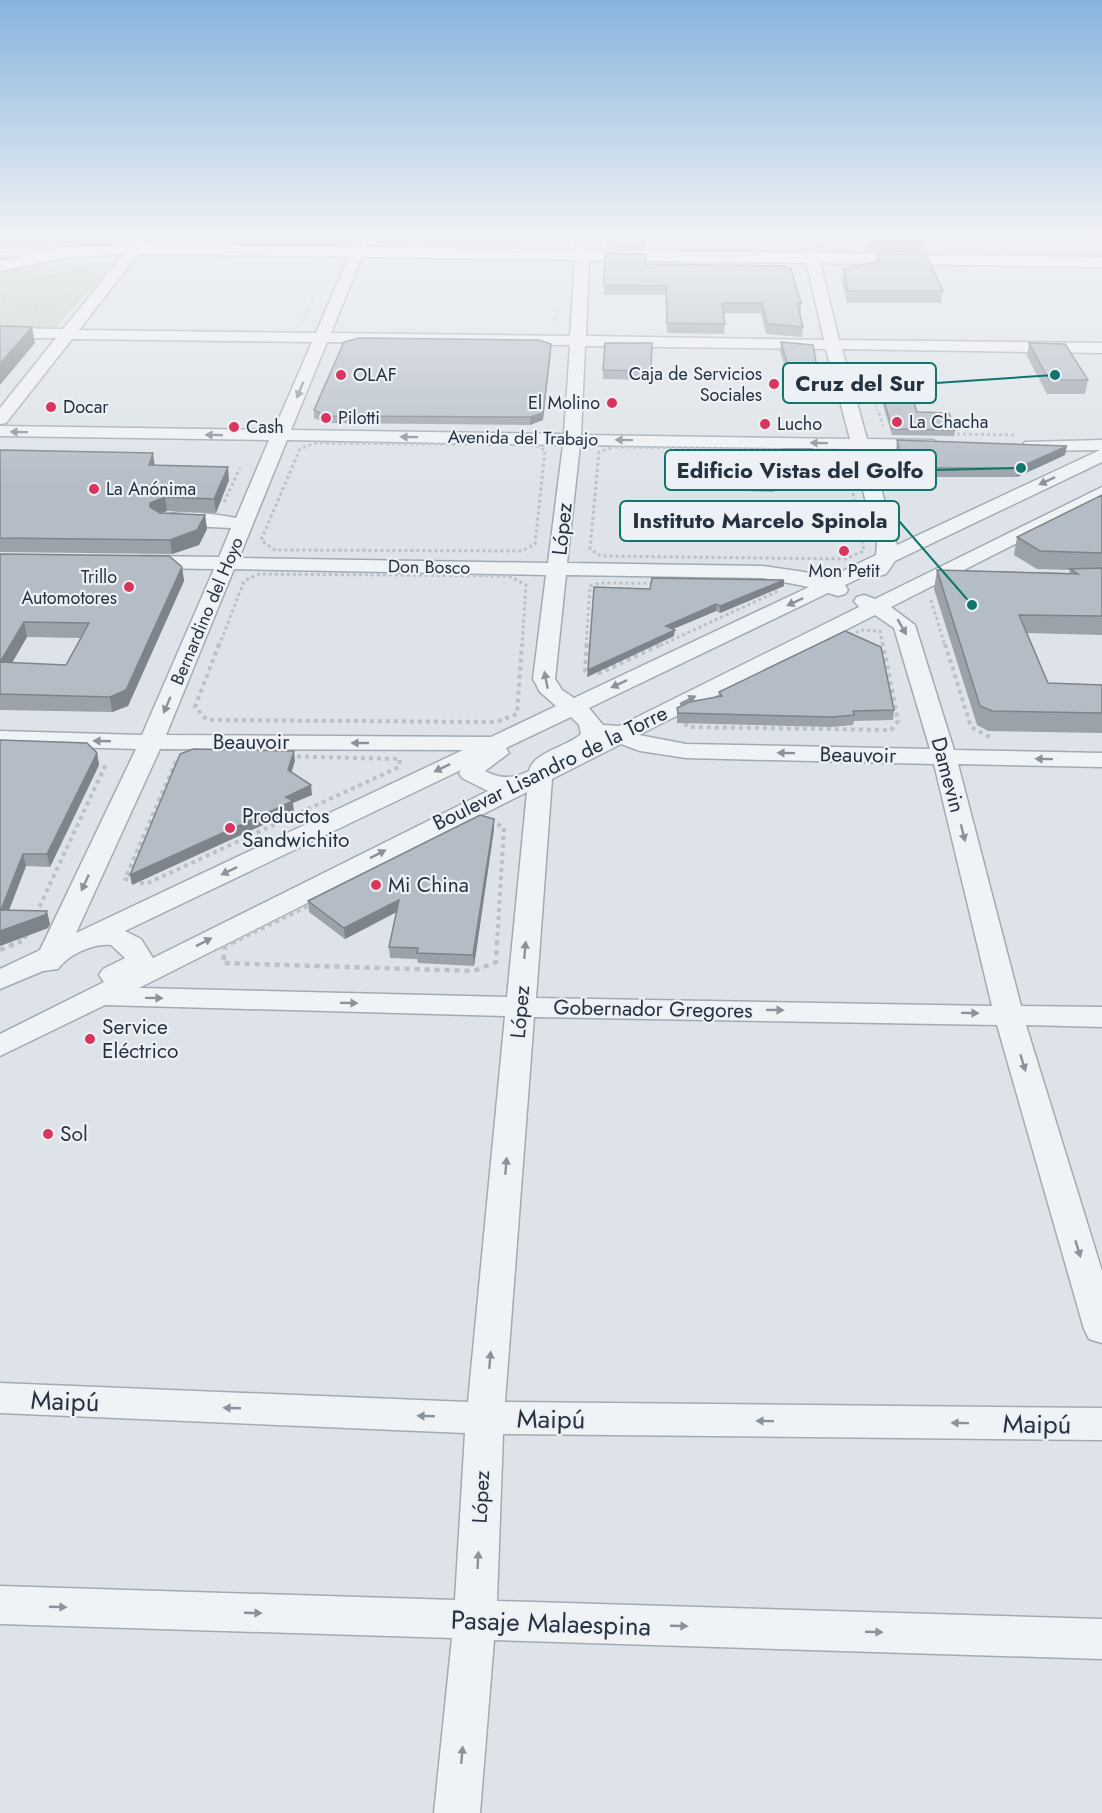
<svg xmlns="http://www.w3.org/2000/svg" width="1102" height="1813" font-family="Jost,sans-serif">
	<rect width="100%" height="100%" fill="#dde3e9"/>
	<path fill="#c5d3be" d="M65,264H104L111,267L56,327L0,328V271Z"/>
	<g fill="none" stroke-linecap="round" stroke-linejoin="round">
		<g stroke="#a2aab3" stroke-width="3">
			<path id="minor" d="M140,234H154L79,330L316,333L358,234H371L331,333L570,336L577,234H590L586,336L824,340L800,234H813L839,340L1102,343V353L842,349L867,439L933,440L942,445L933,450L870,449L897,545L1100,450L1031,451L1025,450L1022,446L1025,442L1102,440V462L895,561L886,574L879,576L871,573L845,585L848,590L845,594L838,596L828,593L589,708L603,725L619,726L859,607L854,601L857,597L864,595L875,599L1102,487V500L891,607L915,625L954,750L1102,753V767L958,764L1021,1006L1102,1007V1027L1026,1025L1102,1271V1343L1089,1339L1084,1329L997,1025L534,1017L505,1402L1102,1408V1440L503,1434L497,1601L1102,1619V1659L494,1640L480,1813H434L452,1638L0,1624V1586L455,1600L465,1433L0,1413V1383L468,1402L505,1016L105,1005L0,1056V1034L104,982L99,975L103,969L125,958L111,945C93,943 68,955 58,969L43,971L0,989V969L40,950L136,749L0,745V731L142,735L214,569L141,568L134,566L131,562L134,558L141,556L219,557L231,528L169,525L160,519C168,507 222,515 236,518L269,440L0,436V426L274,430L312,342L72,339L6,423L0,424V408L56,338H0V328L63,329ZM327,342L570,345L564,434L291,430ZM585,346L826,349L850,439L581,435ZM287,440L563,445L548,563L239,558ZM580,445L852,449L877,544L876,555L826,579L804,572L763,566L567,563ZM234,569L546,575L533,679L540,692L556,706L491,737L166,735ZM566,575L763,578L809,587L574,698L562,690L555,679ZM875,615L894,628L930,749L686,744L639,735ZM571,717L579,725L581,734C567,747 533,752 529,771C512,779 501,779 485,771L509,753L506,748ZM621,744L640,751L686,758L934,764L992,1006L536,998L552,779ZM160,749L463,750L76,933ZM461,770L459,773L462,778L488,791L153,958L141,939L125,931ZM527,792L507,997L139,988Z
				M80,247L87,251L85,254L0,257V249Z"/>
		</g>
		<g stroke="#9ba8b5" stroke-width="3">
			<path id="major" d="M137,244L1102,257V267L137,254L71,257L0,271V261L71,247Z"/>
		</g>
		<path stroke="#bbc1c7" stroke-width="2" stroke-dasharray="2 2" stroke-linecap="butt" d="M1096,234L1102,243
			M36,279L85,271
			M35,286H56L72,293C61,312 21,308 4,301L3,297L11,291Z
			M36,306L35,309L45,314L44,317
			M302,322L315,296
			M554,324L556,308
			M864,371L879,415"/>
		<path stroke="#bbc1c7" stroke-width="3" stroke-dasharray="3 3" stroke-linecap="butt" d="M879,413L883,426
			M951,434L1016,435
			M314,443L534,445L545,450L535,544L522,551L275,550L261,540L300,449Z
			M615,447L827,449L846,456L864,551L845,559L601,556L590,549L599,452Z
			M224,502L240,468
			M931,600L945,646
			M219,646L244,581L259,574L509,576L526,585L522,646
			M586,646L590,586L600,583L775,584L776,592L659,646
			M829,646L861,630L880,631L883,646"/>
		<path stroke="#bbc1c7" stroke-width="4" stroke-dasharray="4 4" stroke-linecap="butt" d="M219,644L195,707L207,720L496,722L517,714L522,644
			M587,644L585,671L600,673L662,644
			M832,644L680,718L688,727L891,730L898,721L883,644
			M945,644L971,727L990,737
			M193,754L400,759L399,767L146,884L125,879L176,761Z
			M36,914L107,762
			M18,943L24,940L28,932
			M232,943L488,818L504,828L497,943"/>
		<path stroke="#bbc1c7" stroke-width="4.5" stroke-dasharray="5 5" stroke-linecap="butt" d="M235,941L225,946L223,963L474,971L496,962L497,941
			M0,950L21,941"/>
		<use href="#minor" fill="#f0f3f6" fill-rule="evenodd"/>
		<use href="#major" fill="#fff" fill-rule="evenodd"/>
	</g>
	<path fill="#9ba2aa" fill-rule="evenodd" d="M867,234L921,241L920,252H869L866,244Z
		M607,244L644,245V249L607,248Z
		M605,253L646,264L801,303V313H800L803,327L802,337L766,334L761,313H724L725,324L724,334L667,333L666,295H604Z
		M877,254L943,291L941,303H847L842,281L844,269L876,262Z
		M781,342L819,379L818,388H791L780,351Z
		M652,343L651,380L603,379V370Z
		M1029,343L1088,380L1085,394H1047L1027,356Z
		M551,351L543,420L530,425L326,423L314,418V410Z
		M878,379L917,412L955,430L954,436L892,435L877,385Z
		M897,440L1065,455L1017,477H903L896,450Z
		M784,449L819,478L818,488L788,487L783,458Z
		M0,450L155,465L229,480L216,513L167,511L161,513L205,515L207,529L199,545L172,554L0,552Z
		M744,461L774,482V492L744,491L743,470Z
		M1102,495V635L1027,633L1048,683L1102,685V733L988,731L977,725L934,589L937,570L1069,573L1070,570L1037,569L1014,555L1017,537Z
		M0,554L182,567L184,581L128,706L112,712L0,710ZM27,637L81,638L66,665L12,663Z
		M784,580V586L720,613L716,611L673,629L674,636L587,677L588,670L650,589Z
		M719,692L894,710L893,720L854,721L853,725L831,727L677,723V708L719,696Z
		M0,740L97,753L99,765L50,867L26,866L9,910L50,924L48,928L0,946Z
		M494,819V829L474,966L418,963L417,959L390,958L389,947L397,912L345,939L309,912L308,901Z"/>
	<path fill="#7e848b" d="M32,327L35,343L0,385V364Z
		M551,344V351L543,420L530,425V417Z
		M1067,446L1065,455L1017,477L1018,468Z
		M153,453L155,467L149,465Z
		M228,467L229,480L216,513L214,499Z
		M165,497L167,511L152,517L150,503Z
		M205,515L207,529L199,545L172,554L170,540Z
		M182,567L184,581L128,706L112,712L110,697Z
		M784,580V586L720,613V606Z
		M716,604V611L666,632V626Z
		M24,622L27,637L3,678L0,662Z
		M675,630L674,636L587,677L588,670Z
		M294,751L295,761L289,780L288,770Z
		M97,753L99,765L50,867L47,854Z
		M311,785L312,795L293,803L294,811L132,885L130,875L286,797Z
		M494,819V829L474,966L473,955Z
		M23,854L26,866L4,923L1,910Z
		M399,900L400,910L345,939L344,928Z
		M47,911L50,924L48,928L0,946V931Z"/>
	<path fill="#b4bcc6" stroke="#7e848b" stroke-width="1.5" d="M610,234H643L644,245L607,244Z
		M868,234H917L921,241H871Z
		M605,253L645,254L646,264L783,266L791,269L801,303H797L803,327L767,324L762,303H722L725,324L667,323L666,286L604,285Z
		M877,254L926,255L943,291H848L844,269L879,261Z
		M0,326L32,327L0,364Z
		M359,338L539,340L551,344L543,413L530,417L325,416L314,410L344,342Z
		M781,342L813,345L819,379H792Z
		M605,343H652L651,371L603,370Z
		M1029,343L1065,344L1088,380H1049Z
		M878,379L907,381L917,412L949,413L955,430L892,429Z
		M897,440L1067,446L1018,468H904Z
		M784,449H812L819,478H789Z
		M0,450L153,453L149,465L228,467L214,499L165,497L150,503V507L160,513L205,515L197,530L170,540L0,538Z
		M1102,495V553L1040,551L1017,537Z
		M0,554L169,556L182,567L126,690L110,697L0,694V662L66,665L89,623L24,622L0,662Z
		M1102,568V616L1019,615L1048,683L1102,685V713L992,711L980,706L937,570L1078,574L1070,569Z
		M652,578L784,580L720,606L716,604L666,626L675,630L588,670L594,587L650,589Z
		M845,631L881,647L894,710L853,711L854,715L832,717L678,713L677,708L689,702L722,696L719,692Z
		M0,740L87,743L97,753L47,854H23L1,910L47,911L45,915L0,931Z
		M193,749L294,751L288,770L311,785L286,797L293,801L130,875L180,754Z
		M480,815L494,819L473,955L417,953L418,948L389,947L399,900L344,928L308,901Z"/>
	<defs><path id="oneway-solid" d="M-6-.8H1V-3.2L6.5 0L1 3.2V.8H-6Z" transform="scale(1.5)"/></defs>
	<g fill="#8a929c">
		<use href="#oneway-solid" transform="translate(300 390) rotate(112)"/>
		<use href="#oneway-solid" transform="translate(19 432) rotate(-179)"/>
		<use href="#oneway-solid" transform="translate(214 435) rotate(-179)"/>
		<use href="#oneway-solid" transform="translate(409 437) rotate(-179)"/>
		<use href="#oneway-solid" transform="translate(624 440) rotate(-179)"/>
		<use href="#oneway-solid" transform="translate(819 443) rotate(-179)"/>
		<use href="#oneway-solid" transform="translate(1047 481) rotate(155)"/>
		<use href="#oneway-solid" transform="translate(795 602) rotate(155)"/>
		<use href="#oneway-solid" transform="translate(902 627) rotate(60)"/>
		<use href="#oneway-solid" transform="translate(546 680) rotate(-101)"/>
		<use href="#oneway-solid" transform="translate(619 684) rotate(155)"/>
		<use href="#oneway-solid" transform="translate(688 700) rotate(-27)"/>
		<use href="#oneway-solid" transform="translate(167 705) rotate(113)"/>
		<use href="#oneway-solid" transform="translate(102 741) rotate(-178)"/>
		<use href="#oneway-solid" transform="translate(360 743) rotate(-180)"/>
		<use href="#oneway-solid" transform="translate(786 753) rotate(-179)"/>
		<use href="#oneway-solid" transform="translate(1044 759) rotate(-179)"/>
		<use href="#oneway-solid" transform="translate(442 768) rotate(154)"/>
		<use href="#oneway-solid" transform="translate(963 833) rotate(76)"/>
		<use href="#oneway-solid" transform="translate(378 854) rotate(-27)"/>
		<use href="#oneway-solid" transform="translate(229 871) rotate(154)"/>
		<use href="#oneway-solid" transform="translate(85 883) rotate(115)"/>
		<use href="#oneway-solid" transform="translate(204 942) rotate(-27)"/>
		<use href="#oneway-solid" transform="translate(525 950) rotate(-85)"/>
		<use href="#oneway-solid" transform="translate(154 998) rotate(1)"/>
		<use href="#oneway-solid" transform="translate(349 1003) rotate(1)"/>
		<use href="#oneway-solid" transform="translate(775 1010) rotate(1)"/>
		<use href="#oneway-solid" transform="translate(970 1013) rotate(1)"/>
		<use href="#oneway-solid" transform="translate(1023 1063) rotate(73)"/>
		<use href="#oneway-solid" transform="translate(506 1166) rotate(-85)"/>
		<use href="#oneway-solid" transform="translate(1078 1249) rotate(73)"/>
		<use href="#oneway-solid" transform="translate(490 1360) rotate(-85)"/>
		<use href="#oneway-solid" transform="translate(232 1408) rotate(-178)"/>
		<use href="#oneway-solid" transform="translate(426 1416) rotate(-178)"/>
		<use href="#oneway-solid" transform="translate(765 1421) rotate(-179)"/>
		<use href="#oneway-solid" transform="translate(960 1423) rotate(-179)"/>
		<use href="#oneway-solid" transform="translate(478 1560) rotate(-87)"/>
		<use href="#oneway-solid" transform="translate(58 1607) rotate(2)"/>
		<use href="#oneway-solid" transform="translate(253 1613) rotate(2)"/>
		<use href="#oneway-solid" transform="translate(679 1626) rotate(2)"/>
		<use href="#oneway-solid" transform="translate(874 1632) rotate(2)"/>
		<use href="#oneway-solid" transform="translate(462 1755) rotate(-85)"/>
	</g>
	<linearGradient id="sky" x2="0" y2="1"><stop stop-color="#87b4dd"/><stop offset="0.48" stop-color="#f0f2f5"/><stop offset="1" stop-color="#f0f2f5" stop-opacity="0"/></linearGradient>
	<rect width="1102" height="488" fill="url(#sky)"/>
	<g fill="#da365d" stroke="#edf1f6" stroke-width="2">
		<circle cx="341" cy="375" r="6"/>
		<circle cx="774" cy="384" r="6"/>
		<circle cx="612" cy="403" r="6"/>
		<circle cx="51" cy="407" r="6"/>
		<circle cx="326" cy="418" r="6"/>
		<circle cx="897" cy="422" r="6"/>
		<circle cx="765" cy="424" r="6"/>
		<circle cx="234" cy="427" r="6"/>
		<circle cx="94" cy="489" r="6"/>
		<circle cx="844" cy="551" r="6"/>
		<circle cx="129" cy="587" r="6"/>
		<circle cx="230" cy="828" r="6"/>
		<circle cx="376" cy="885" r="6"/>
		<circle cx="90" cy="1039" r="6"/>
		<circle cx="48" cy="1134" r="6"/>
	</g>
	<g text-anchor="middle" stroke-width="4.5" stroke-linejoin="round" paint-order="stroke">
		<g font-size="18" fill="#253241" stroke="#edf1f6" text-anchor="start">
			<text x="762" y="380" text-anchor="end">Caja de Servicios<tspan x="762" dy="21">Sociales</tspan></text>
			<text x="353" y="381">OLAF</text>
			<text x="600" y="409" text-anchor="end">El Molino</text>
			<text x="63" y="413">Docar</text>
			<text x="338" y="424">Pilotti</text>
			<text x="909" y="428">La Chacha</text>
			<text x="777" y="430">Lucho</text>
			<text x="246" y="433">Cash</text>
			<text x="106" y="495">La Anónima</text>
			<text x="844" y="577" text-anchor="middle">Mon Petit</text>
			<text x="117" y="583" text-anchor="end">Trillo<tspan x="117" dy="21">Automotores</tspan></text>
		</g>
		<g font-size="18" fill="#253241" stroke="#edf1f6">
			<text transform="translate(523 438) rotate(1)" y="6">Avenida del Trabajo</text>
			<text transform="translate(429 567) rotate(1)" y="6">Don Bosco</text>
			<text transform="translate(207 611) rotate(-67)" y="6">Bernardino del Hoyo</text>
		</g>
		<g font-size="21" fill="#253241" stroke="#edf1f6">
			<text transform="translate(562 529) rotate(-84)" y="7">López</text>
			<text x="251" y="749">Beauvoir</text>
			<text transform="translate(858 755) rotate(1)" y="7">Beauvoir</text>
			<text transform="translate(550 768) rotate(-26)" y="7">Boulevar Lisandro de la Torre</text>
			<text transform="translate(948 775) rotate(75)" y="7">Damevin</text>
			<text transform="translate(653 1009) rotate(1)" y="7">Gobernador Gregores</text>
			<text transform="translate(520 1012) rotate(-85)" y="7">López</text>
			<text transform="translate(481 1497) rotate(-87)" y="7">López</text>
		</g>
		<g font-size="21" fill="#253241" stroke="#edf1f6" text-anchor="start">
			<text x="242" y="823">Productos<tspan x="242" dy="24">Sandwichito</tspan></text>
			<text x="388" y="892">Mi China</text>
			<text x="102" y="1034">Service<tspan x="102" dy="24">Eléctrico</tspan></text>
			<text x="60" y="1141">Sol</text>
		</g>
		<g font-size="26" fill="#253241" stroke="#edf1f6">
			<text transform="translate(65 1401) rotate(2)" y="9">Maipú</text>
			<text transform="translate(551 1419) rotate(1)" y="9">Maipú</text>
			<text transform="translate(1037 1424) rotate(1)" y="9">Maipú</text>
			<text transform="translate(551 1623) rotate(2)" y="9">Pasaje Malaespina</text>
		</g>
	</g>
	<path fill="none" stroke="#0f766e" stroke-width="2" d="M1055 375L936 383M1021 468L936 470M972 605L899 521"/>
	<g fill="#0f766e" stroke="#edf1f6" stroke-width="2">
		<circle cx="1055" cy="375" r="6"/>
		<circle cx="1021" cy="468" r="6"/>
		<circle cx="972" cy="605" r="6"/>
	</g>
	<g fill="#edf1f6" stroke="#0f766e" stroke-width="2">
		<rect x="783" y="363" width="153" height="40" rx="6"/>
		<rect x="665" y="450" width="271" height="40" rx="6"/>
		<rect x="620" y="501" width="279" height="40" rx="6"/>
	</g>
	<g font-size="22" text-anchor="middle" font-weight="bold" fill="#253241">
		<text x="860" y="391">Cruz del Sur</text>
		<text x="800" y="478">Edificio Vistas del Golfo</text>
		<text x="760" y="528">Instituto Marcelo Spinola</text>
	</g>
</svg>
